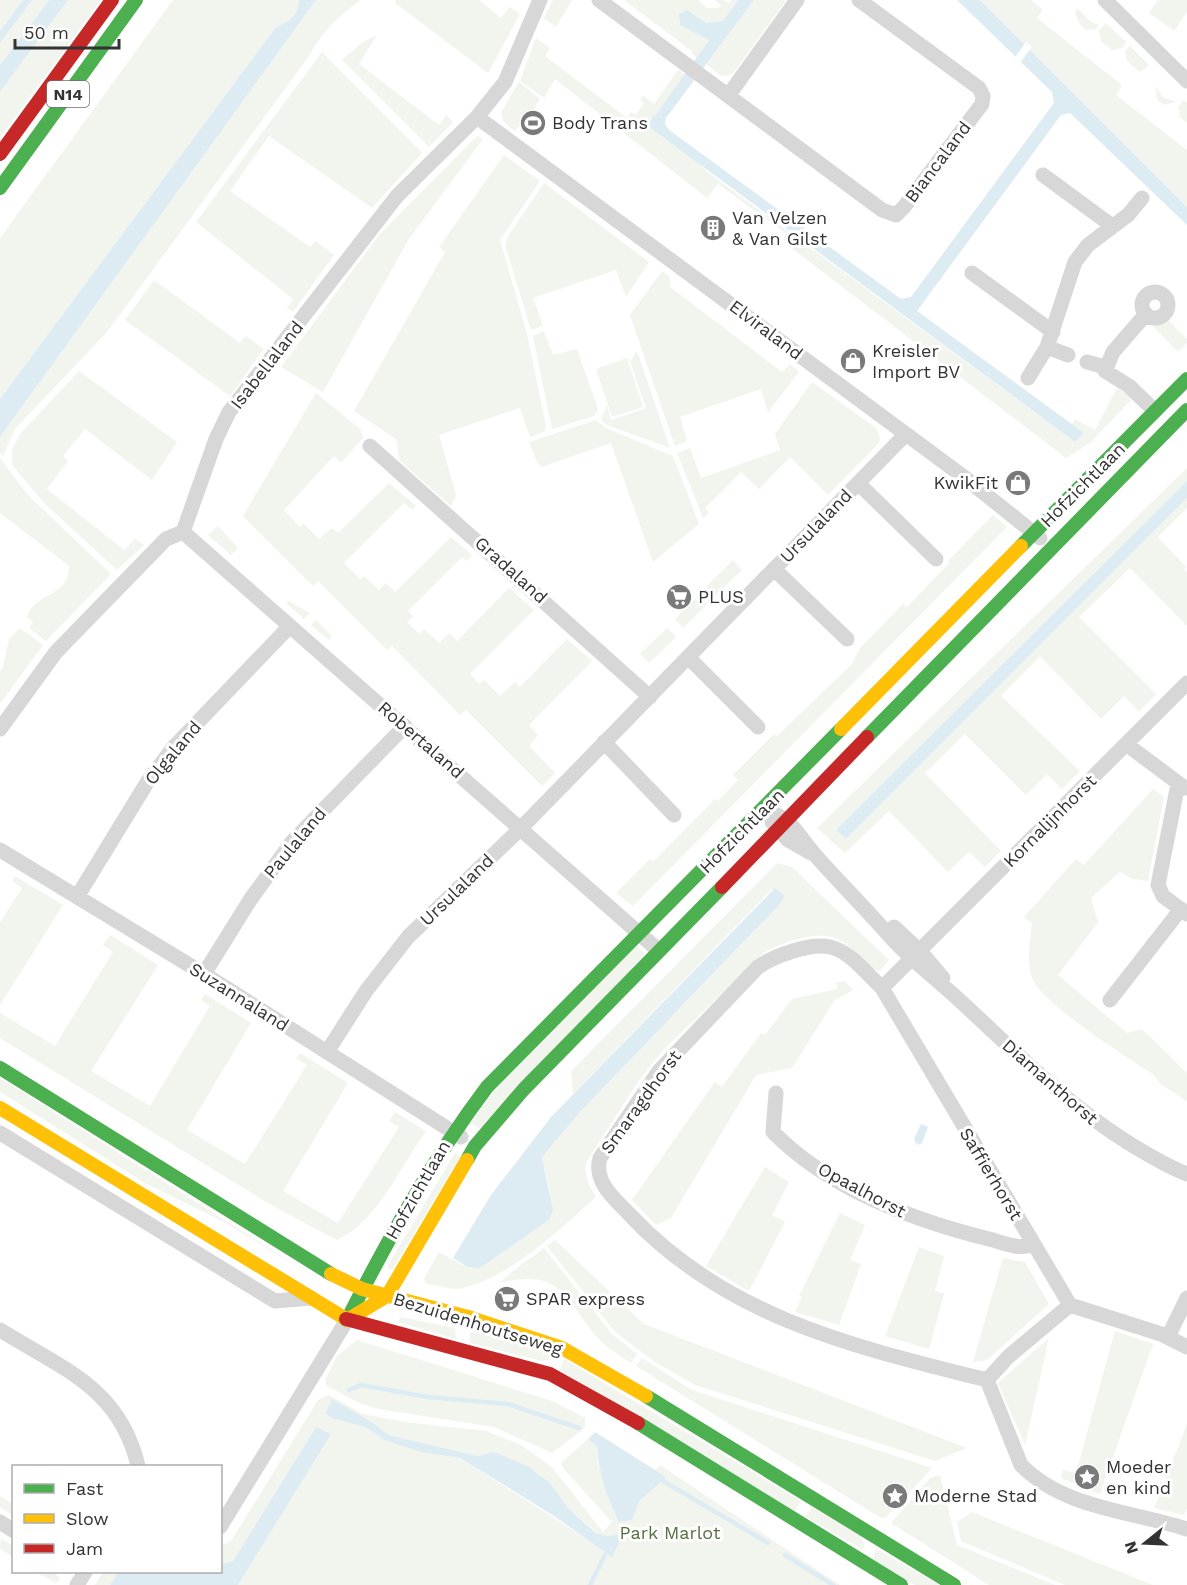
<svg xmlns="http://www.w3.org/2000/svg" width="1187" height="1585" font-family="'Work Sans',sans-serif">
	<rect width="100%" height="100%" fill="#fff"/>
	<path fill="#f1f5ed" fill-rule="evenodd" d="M0,0H23L0,31Z
		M32,0H49L0,65V43Z
		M68,0H101L0,138V92Z
		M173,0H299C299,15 289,22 276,27L0,399V238Z
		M316,0H361C338,16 322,32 309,56L108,331L15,429L3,456L0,453V437Z
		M396,0H479L501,18L509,7L520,14L488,73L395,3Z
		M553,0H572L556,27L544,18Z
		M624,0H698L707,8H718L721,5L715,0H724L729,3L731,0H738L723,21L708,23L687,10L709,39L697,58L691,53L692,51Z
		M754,0H786L735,71L730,75L721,76L706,64Z
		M980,0H1031L1043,10L1037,18L1122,85L1116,95L1187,150V207Z
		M1158,0H1187V12L1174,31L1149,13Z
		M1078,9L1090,21L1099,25L1096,29L1086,30L1079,23L1075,12Z
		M1106,23L1126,42L1122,48L1112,50L1101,41L1099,31Z
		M377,35L359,64L439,125L446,115L453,122L429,147L342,60L364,41Z
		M536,38L550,48L545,56L627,118L631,112L636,115L644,103L640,100L643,96L654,104L678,70L685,75L655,116L650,115L710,174L1075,442L1084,433L1072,425L1075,419L1095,430L1117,388L1133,398L1090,443L1066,458L785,243L790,236L718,184L707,198L555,79L544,98L520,81Z
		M1130,46L1149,65L1140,72L1127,61L1125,51Z
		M322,52L422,153L372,208L269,136L230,191L310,247L316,241L334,255L293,312L287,308L293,299L196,222Z
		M519,82L540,99L524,123L514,131L503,121L501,112Z
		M1155,86L1163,97L1176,102L1164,105L1157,99Z
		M1184,100L1187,103V123L1180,117L1178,107Z
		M477,136L483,139L409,239L323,392L281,367L379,235Z
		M504,155L540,181L500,240L527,334L546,426L545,431L530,437L520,408L439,435L456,495L451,506L400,461L396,439L354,411L445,252L439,247Z
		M544,183L649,262L626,297L616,270L533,298L543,326L531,330L505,245L508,236Z
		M662,271L670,277V287L782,372L790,364L799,372L768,412L761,389L680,417L687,441L675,446L630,315Z
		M154,280L240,343L246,336L264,349L230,396L125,320Z
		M1166,318L1187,339V343L1178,352L1149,322L1155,324Z
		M544,331L553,355L577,349L598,409L594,416L552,429L533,336Z
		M637,351L670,448L607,425L601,420L607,405L611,420L646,408L630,362Z
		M627,358L643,407L612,417L596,369Z
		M79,371L177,442L152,480L85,429L63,456L68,461L47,489L124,550L135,539L144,545L117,570L45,504L12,465V449L21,433Z
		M812,382L876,428L880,438L879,443L828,495L790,457L759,489L741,472L705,508L709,513L703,518L677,453L690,448L701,478L780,450L775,434Z
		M316,393L360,429L363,438L341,463L334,456L284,510L300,527L304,524L319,539L332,528L338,533L389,483L416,506L412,510L404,503L344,563L360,579L364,576L379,590L386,583L395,592L451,537L472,555L467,561L462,557L408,611L413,616L407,622L419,634L424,629L439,643L449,633L457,641L509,588L534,610L470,674L479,684L484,680L500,696L515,682L520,687L567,639L592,661L529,725L538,735L529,746L555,773L542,786L466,710L460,715L392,646L387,650L318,581L313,586L243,516Z
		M596,420L608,429L673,456L699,524L653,562L611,443L541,467L537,462L529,442Z
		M0,458L27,494L111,574L46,641L29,628L33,622L27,617C34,593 71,596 69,566L0,513Z
		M1187,468V481L1178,490L836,830L846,839L1187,498V508L1158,537L1186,567L1184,569L1187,572V626L1130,568L1079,617L1156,694L1139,712L1124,696L1101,719L1040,656L1001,696L1080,771L1062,789L1047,774L1026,795L965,734L925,773L1001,851L985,867L969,852L948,872L889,811L845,853L817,828Z
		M993,515L1007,527L633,906L616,893L650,859L653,862L715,799L718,801L738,780L733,775L774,734L777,736L851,665L860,648L903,604L907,607L949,563L948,561Z
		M218,526L238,548L231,555L208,535Z
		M733,560L742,570L715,596L706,587Z
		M699,595L707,604L683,628L675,619Z
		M288,601L310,613L304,619L286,603Z
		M316,620L332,636L329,640L311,625Z
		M20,628L43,645L0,704V671L3,668L9,639Z
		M667,628L676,637L649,663L640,654Z
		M1153,789L1164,797L1148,881L1133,879L1120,872L1091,898L1098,922L1058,975L1127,1033L1142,1029L1187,1073V1101L1160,1084L1154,1075C1128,1058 1042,1004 1032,978C1026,961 1030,940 1032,923L1024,917L1076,859L1084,865Z
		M777,863L792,867L889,960L880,971L873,969C862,959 851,946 838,939C818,929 784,942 766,951L663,1050L637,1083L586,1163C584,1176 589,1186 596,1197C559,1230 512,1276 463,1288C454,1291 437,1285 427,1284L424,1279L439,1252L463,1265L480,1268L549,1220L550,1190L542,1157L580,1112L742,944L785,896L772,889L573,1094L571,1071Z
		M15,876L63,905L0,1005V922L22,888L12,881Z
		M110,935L158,965L91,1071L150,1106L210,1006L201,1000L205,994L251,1023L187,1130L245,1164L307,1065L296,1058L300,1053L348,1083L283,1191L338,1223L399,1127L389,1121L395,1112L426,1131C401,1166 376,1223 337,1240L271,1205L0,1038V1013L55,1046L113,952L103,945Z
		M636,945L645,954L482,1130L470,1123L505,1078Z
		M845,981L853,990L834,1001L792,1068L756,1075L671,1218L656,1225L632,1200L715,1082L722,1087L761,1033L765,1035L792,999L837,989L836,983Z
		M0,1078L329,1286L226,1223L145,1183L0,1092Z
		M455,1153L460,1157L392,1270L387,1267Z
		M765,1167L789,1182L772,1215L785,1222L749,1291L706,1266Z
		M840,1213L865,1225L850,1260L861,1264L839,1325L795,1312L802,1297L799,1296Z
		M555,1240L644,1324L967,1448L935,1461L695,1385L655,1362L615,1332L547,1246Z
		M919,1247L944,1256L935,1291L944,1294L929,1349L885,1336Z
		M544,1248L612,1334L637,1354L631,1363C619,1355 605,1347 595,1335C564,1296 560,1268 500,1283C513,1269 529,1260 544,1248Z
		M1003,1258L1025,1262L1049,1304L987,1360L973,1362Z
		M400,1317L455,1328L456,1339L398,1322Z
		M1115,1331L1153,1344L1100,1494L1061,1478L1063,1470L1076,1473Z
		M473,1332L542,1350L552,1354L548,1360L542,1361L470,1343V1333Z
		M1049,1338L1025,1445L998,1383Z
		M357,1340L552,1401L585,1418V1428L552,1453L494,1427L379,1409L361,1404L327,1386L325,1380L337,1356Z
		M642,1358L692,1390L932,1468L886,1517L881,1518L636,1366Z
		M564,1359L801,1501L795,1511L560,1370Z
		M329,1395L363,1414L405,1422L486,1431L521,1445L552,1467L603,1532L612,1522L563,1468L561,1463L588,1439L596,1445L598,1465L616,1516L660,1465L840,1585H238L330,1434L316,1427L233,1561L221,1564L220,1546L231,1541L318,1400ZM332,1399L375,1424L388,1435L478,1456L494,1452L519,1463L540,1474L568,1508L600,1535L593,1543L460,1458L421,1452L384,1440L365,1427L325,1413Z
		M1187,1424V1508L1184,1515L1154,1508Z
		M940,1475L957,1545L1055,1585H989L891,1523L930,1478Z
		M0,1496L13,1505V1516L0,1507Z
		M812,1507L862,1537L864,1547L862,1549L806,1517Z
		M972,1512L1153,1585H1065L961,1541L957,1522Z
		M1,1538L13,1546V1557L0,1549Z
		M876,1549L939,1585H915L873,1559Z
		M35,1572H54L60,1578L57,1583Z
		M103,1572H118L110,1585H95Z"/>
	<path fill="#ddebf3" d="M23,0H32L0,43V31Z
		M49,0H68L0,92V65Z
		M299,0H316L0,437V399L276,27C289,22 299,15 299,0Z
		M738,0H754L666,118L665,124L669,130L901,299L911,297L1054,103L1052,92L957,0H980L1187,207V225L1070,113L1061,115L917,311L1084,433L1075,442L652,129L648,125L653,118L650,115L655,116L709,40L680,25L679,14L687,10L707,23L723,21Z
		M1187,481V498L846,839L836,830Z
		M775,888L785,896L779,905L580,1112L542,1157L553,1210L549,1220L480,1268L468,1267L453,1258L491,1195L551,1117Z
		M921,1124L928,1127L922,1143L917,1145L914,1139Z
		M332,1399L375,1424L388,1435L478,1456L494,1452L529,1467L549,1482L568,1508L596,1533L606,1536L617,1535L621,1539L612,1557L554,1516L460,1458L421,1452L384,1440L365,1427L332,1418L325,1413Z
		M316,1427L331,1434L238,1585H110L118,1572H220L221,1564L233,1561Z
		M595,1432L666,1477L639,1501L632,1520L619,1522C608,1499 598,1473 597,1447L588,1439Z"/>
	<path fill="#fff" d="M1026,42L1032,47L1019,64L1014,59Z"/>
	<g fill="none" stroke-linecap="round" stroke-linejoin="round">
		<path stroke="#ddebf3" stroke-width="4.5" d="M349,1390L361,1385L428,1397L508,1404L579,1428
			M663,1481L768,1543
			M785,1555L833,1585
			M590,1585L606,1553"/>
		<path stroke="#d7d7d7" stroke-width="15" d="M599,0L882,210L896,215L904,207L982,104L983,96L979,88L859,0
			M1105,0L1187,81
			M728,96L797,0
			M477,117L964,477L1040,538
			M1043,175L1111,225
			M972,273L1053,332
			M1142 305a13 13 0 1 1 26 0a13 13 0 1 1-26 0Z
			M1146,314L1113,352L1105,371L1129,386L1155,411
			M1047,347L1068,355
			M1087,362L1105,367
			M1028,378L1047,347L1075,262L1088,245L1128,215L1142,198
			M370,446L650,697
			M858,483L936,559
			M183,532L658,950
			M774,569L847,639
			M688,657L758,727
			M1187,683L882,988L1070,1305L1161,1334L1187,1347
			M0,729L56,652L166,539L183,532L216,439L229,412L397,196L477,117L505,82L540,0
			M604,742L674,815
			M1126,744L1185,788
			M1178,784L1158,885L1163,896L1187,914
			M764,808C799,825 793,830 816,856C839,882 864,907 887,933C908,958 933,976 957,998C1014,1050 1061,1100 1127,1142C1147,1154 1165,1166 1187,1174
			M772,822L788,840L811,853
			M0,850L204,974L461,1137
			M77,897L148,781L173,748L290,626
			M894,927L921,952L943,978
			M204,974L250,900L292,842L405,726
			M882,988C868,975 850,951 830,947C811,942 774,956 758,967L659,1071L600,1158C593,1182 615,1199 630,1215C727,1318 855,1347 987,1380
			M1110,1000L1181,909
			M327,1052L366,991L408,937L521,828L906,434
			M776,1093L773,1132C829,1189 912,1220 989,1239C1002,1242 1020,1251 1033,1244
			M0,1133L275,1301L311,1298
			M1070,1305L1008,1357L987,1380L1021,1465C1064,1509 1132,1511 1187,1529
			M0,1330C63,1369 120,1388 138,1466
			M1168,1337L1187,1298
			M0,1522L14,1531
			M220,1527L347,1320
			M77,1585L85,1572"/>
		<path stroke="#4caf50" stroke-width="14" d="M0,188L136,0
			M1021,546L1187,379
			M867,737L1187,410
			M0,1068L331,1274
			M467,1160L475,1146L524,1089L722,887
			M347,1320C388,1239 432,1160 487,1087L841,729
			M646,1396L954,1585
			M638,1423L901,1585"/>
		<path stroke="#ffc107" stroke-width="14" d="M841,729L1021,546
			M0,1108L346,1319
			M331,1274L362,1289L468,1317L562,1348L646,1396
			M347,1320L387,1296L467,1160"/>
		<path stroke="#c62828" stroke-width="14" d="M0,154L112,0
			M722,887L867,737
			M346,1319L550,1374L638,1423"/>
	</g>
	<defs>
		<g id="stadium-disc" transform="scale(1.35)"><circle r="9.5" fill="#7a7a7a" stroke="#fff"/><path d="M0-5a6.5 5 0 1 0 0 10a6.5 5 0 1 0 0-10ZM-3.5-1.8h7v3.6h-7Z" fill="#fff"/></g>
		<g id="building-disc" transform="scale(1.35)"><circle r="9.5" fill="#7a7a7a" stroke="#fff"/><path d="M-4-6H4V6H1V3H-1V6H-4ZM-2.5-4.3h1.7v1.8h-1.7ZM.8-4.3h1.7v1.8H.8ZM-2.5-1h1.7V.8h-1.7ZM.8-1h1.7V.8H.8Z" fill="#fff"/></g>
		<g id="shop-disc" transform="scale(1.35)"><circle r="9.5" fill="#7a7a7a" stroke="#fff"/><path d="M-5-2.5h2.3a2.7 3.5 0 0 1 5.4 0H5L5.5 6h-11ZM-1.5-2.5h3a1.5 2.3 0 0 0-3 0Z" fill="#fff"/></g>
		<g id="supermarket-disc" transform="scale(1.35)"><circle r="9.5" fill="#7a7a7a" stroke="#fff"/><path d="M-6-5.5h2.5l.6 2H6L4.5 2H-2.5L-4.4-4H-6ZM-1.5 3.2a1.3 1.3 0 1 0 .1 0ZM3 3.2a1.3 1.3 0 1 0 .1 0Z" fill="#fff"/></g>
		<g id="sight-disc" transform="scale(1.35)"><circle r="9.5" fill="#7a7a7a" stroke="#fff"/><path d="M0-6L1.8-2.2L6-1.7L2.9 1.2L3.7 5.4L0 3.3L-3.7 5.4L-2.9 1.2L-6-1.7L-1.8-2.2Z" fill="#fff"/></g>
	</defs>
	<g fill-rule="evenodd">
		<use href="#stadium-disc" x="533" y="123"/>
		<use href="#building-disc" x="713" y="228"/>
		<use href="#shop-disc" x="853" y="361"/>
		<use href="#shop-disc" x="1018" y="483"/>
		<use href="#supermarket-disc" x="679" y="597"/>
		<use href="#supermarket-disc" x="507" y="1299"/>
		<use href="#sight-disc" x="1087" y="1477"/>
		<use href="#sight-disc" x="895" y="1496"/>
	</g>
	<g text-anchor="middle" stroke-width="6" stroke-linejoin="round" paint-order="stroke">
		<rect fill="#fff" stroke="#707070" stroke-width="1.5" x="47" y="81" width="42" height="26" rx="4.5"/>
		<g font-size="16" font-weight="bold" fill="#333">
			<text x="68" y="100">N14</text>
		</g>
		<g font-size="18" fill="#333" stroke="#fff" text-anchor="start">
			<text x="552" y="129">Body Trans</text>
			<text x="732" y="224">Van Velzen<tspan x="732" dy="21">&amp; Van Gilst</tspan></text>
			<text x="872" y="357">Kreisler<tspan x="872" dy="21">Import BV</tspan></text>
			<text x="998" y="489" text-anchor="end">KwikFit</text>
			<text x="698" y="603">PLUS</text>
			<text x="526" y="1305">SPAR express</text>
			<text x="1106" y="1473">Moeder<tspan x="1106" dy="21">en kind</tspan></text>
			<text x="914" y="1502">Moderne Stad</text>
		</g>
		<g font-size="18" fill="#333" stroke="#fff">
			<text transform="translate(938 162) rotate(-53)" y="6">Biancaland</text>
			<text transform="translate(766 330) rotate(37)" y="6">Elviraland</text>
			<text transform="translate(267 365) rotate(-52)" y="6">Isabellaland</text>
			<text transform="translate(1083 485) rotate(-45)" y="6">Hofzichtlaan</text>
			<text transform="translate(816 526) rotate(-46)" y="6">Ursulaland</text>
			<text transform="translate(511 570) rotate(42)" y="6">Gradaland</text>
			<text transform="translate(421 740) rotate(41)" y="6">Robertaland</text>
			<text transform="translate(173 753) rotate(-50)" y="6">Olgaland</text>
			<text transform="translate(1050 821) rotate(-45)" y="6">Kornalijnhorst</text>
			<text transform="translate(742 831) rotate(-45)" y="6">Hofzichtlaan</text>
			<text transform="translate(295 843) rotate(-50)" y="6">Paulaland</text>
			<text transform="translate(457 890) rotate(-44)" y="6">Ursulaland</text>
			<text transform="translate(239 997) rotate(32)" y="6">Suzannaland</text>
			<text transform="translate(1050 1082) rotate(41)" y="6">Diamanthorst</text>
			<text transform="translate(641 1102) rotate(-54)" y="6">Smaragdhorst</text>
			<text transform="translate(991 1174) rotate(59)" y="6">Saffierhorst</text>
			<text transform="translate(418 1190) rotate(-60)" y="6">Hofzichtlaan</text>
			<text transform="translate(862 1190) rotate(28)" y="6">Opaalhorst</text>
			<text transform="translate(478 1324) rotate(17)" y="6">Bezuidenhoutseweg</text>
		</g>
		<g font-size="18" fill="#56703f" stroke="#fff">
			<text x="670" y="1539">Park Marlot</text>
		</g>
	</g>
	<rect x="12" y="1465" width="210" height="108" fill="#ffffff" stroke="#adadad" stroke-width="1.5"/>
	<rect x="24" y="1484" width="30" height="9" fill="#4caf50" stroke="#adadad" stroke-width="1.5"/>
	<text x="66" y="1495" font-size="18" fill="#333333">Fast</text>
	<rect x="24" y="1514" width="30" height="9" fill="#ffc107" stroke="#adadad" stroke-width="1.5"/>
	<text x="66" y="1525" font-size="18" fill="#333333">Slow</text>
	<rect x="24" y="1544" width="30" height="9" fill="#c62828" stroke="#adadad" stroke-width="1.5"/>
	<text x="66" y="1555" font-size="18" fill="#333333">Jam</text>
	<g transform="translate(1145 1543) rotate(252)" stroke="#ffffff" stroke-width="4.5" paint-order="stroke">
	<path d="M0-4.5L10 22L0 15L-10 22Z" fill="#333333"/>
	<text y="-9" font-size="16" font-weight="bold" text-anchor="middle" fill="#333333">N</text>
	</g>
	<path d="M15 39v9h104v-9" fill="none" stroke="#333333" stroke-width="3"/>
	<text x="24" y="39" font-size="18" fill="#333333" stroke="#ffffff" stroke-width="4.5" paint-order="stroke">50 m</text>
</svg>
